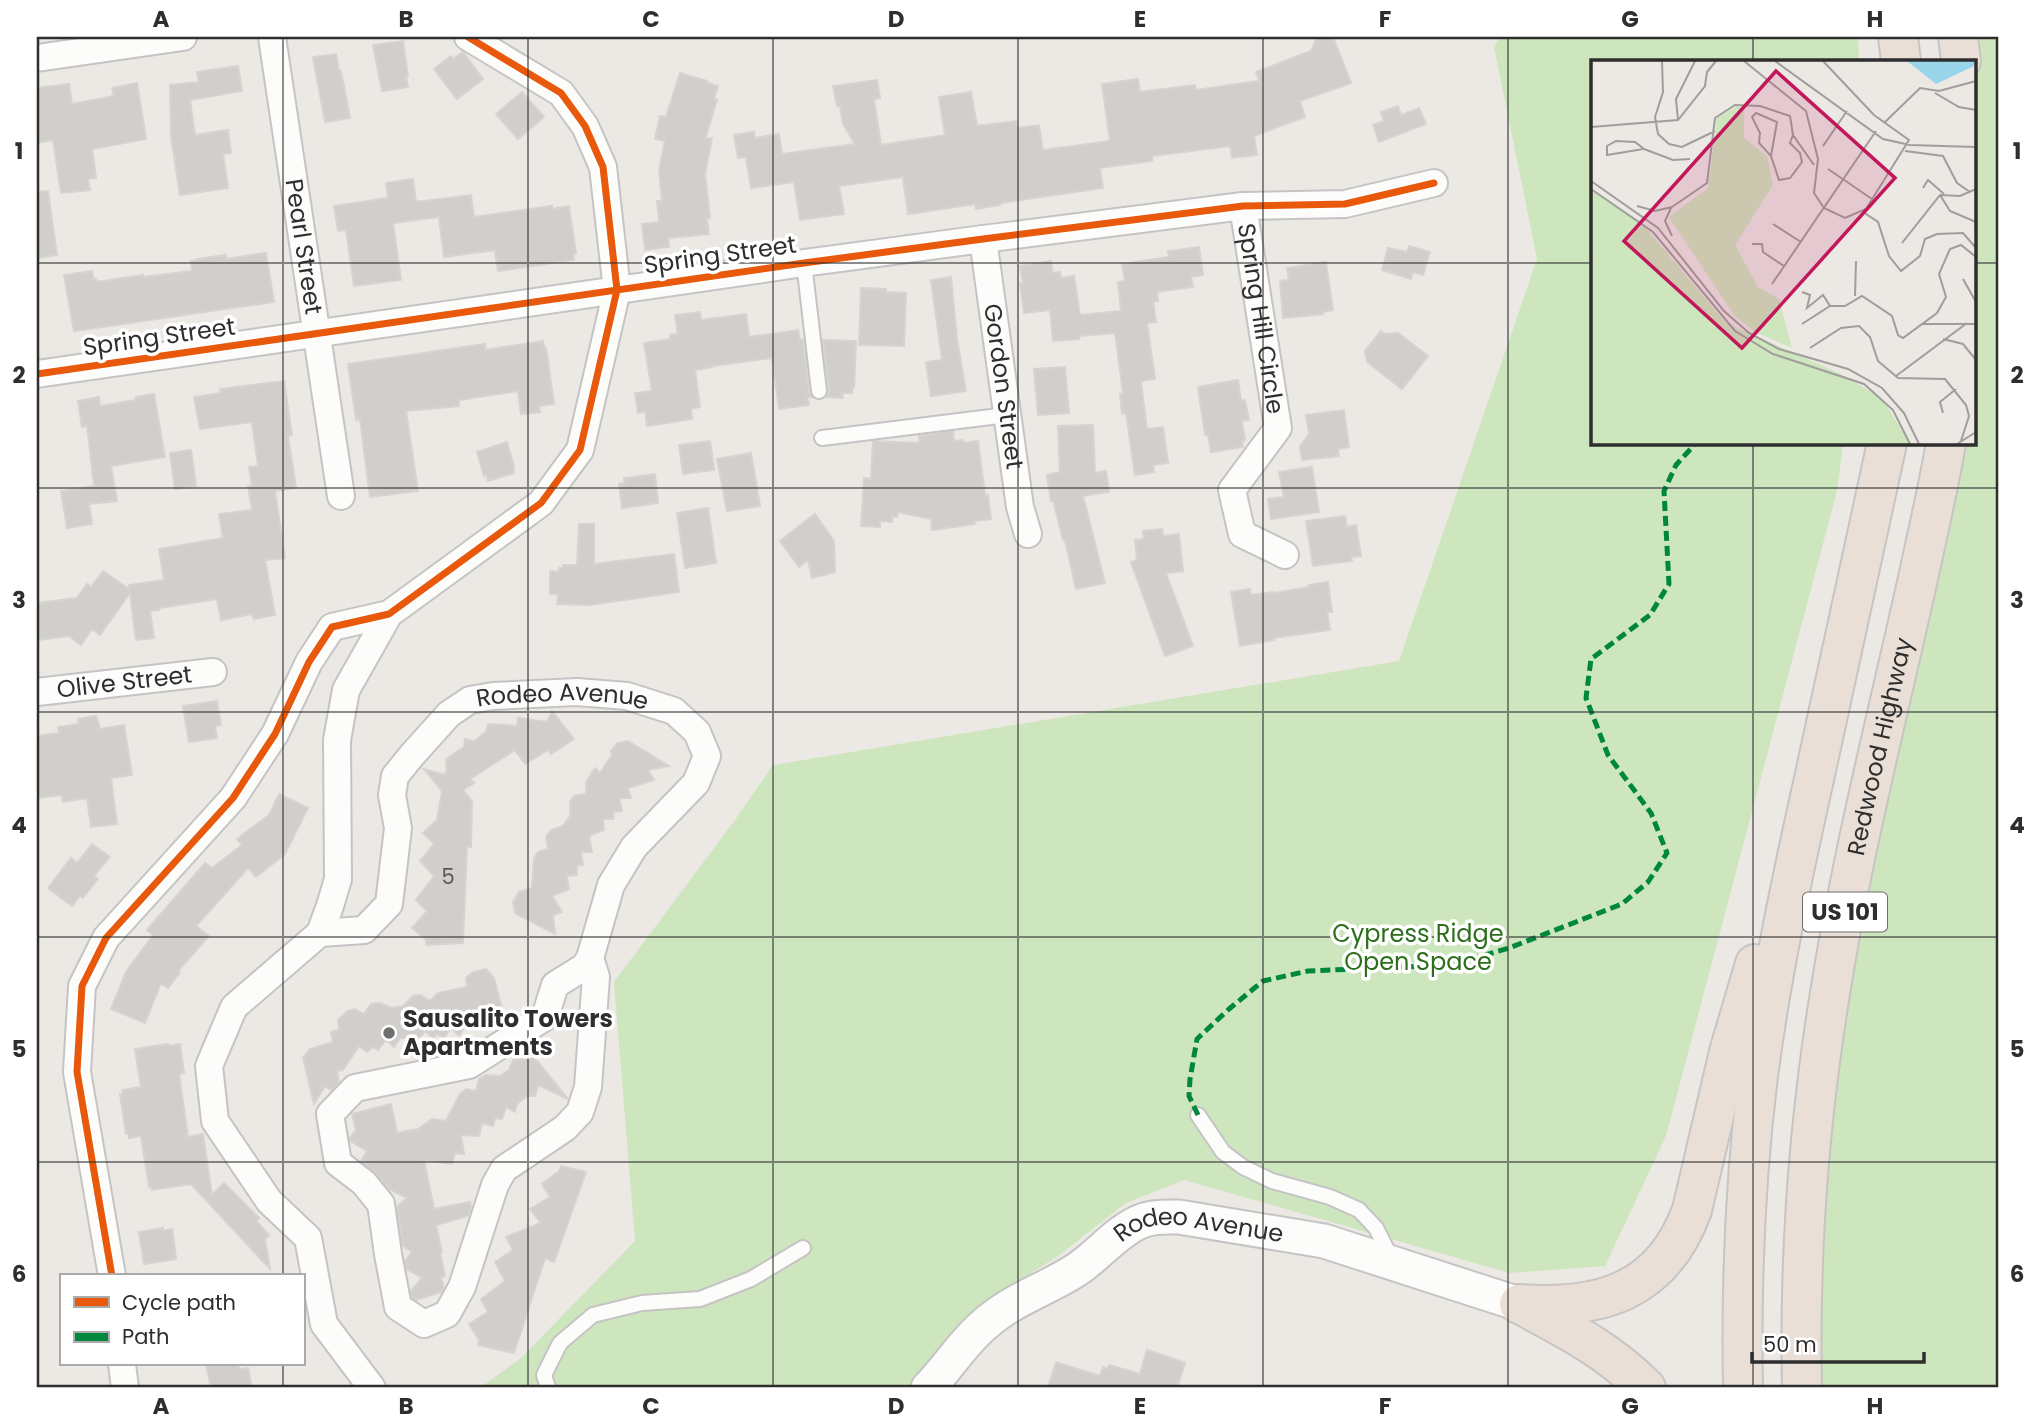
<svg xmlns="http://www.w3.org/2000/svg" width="2036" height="1425" font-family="Poppins,sans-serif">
	<rect width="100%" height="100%" fill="#ece8e4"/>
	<path fill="#cee6be" d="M1500,37H1858L1859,61H1593V443H1843L1837,491L1666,1136L1605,1266L1510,1273L1184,1180L1126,1203L1058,1256L975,1309L927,1372L907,1388H480L521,1358L635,1241L614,982L735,820L773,765L1399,661L1537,259L1494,47Z
		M1958,37H1999V1388H1802L1807,1183L1946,443H1975V61Z"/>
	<path fill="#d1cecb" stroke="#d7d4d0" stroke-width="2" d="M1317,37H1333L1351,83L1300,101L1305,117L1254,136L1257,155L1232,158L1230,146L1152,156V161L1100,168L1103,188L1000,203V205L976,209V204L908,214L903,177L839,186L844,214L800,220L794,182L751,188L746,157L738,158L734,135L754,132L755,138L779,134L782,154L855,144L843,124L840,106H837L833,86L877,80L880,98L874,99L881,145L945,135L939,97L971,92L977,126L1016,121L1017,128L1039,125L1043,150L1110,141L1102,84L1138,79L1140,92L1195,85L1196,90L1259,81L1256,72L1311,51Z
		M403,41L408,76H406L408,87L382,91L373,45Z
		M463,52L483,79L457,99L434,69L451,56L453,59Z
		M336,54L339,71H341L350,118L325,122L313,57Z
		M238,66L242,91L190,100L195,135L228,130L231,153L223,154L228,188L180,195L171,136L170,85L199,82L197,72Z
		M680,73L707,81V83L718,86L714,99L717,100L705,139L712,138L705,174L710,218L707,219L709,234L668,238L669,247L645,250L642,224L659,222L657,201H662L659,170L665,141L655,139L660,116L666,117Z
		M137,83L146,139L92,149L96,178L88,179L90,190L61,193L53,140L37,143V88L69,84L72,104L114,96L112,88Z
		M522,92L544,117L518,139L496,114Z
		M1398,106L1401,115L1419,108L1426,124L1379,142L1373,125L1384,121L1381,112Z
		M413,179L416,202L471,195L474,217L552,206V209L569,206L576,253L573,254L574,260L498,271L495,250L444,257L439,217L393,223L401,280L354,286L346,230L338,231L334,206L388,198L386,183Z
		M48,191L57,255L37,258V192Z
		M1409,246L1430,252L1423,275L1413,272L1411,279L1382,270L1388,248L1407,252Z
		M1199,247L1203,275L1191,277L1193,287L1157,292L1158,301H1153L1156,322L1147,323L1155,379L1141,381L1147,429L1163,427L1168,463L1153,465L1154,472L1135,475L1126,413L1122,414L1120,394L1123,393L1115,333L1079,336V339L1053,341L1050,310L1024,313L1020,283H1023L1020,266L1051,261L1053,273L1060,272L1061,278L1074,276L1080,315L1121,311L1118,282L1125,281L1122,264L1169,257L1168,251Z
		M266,253L274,302L74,331L64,275L92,271L94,279H96L97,282L143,275V277L192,271L191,261L203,258L226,255V259Z
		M1326,262L1333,310L1323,312V314L1283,318L1280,281L1289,280L1287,268Z
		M951,277L957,339L966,391L931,396L926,362L942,360L931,280Z
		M861,288L886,289V292L906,293L904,346L859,345Z
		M700,312L701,320L746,314L749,337L798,330L800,340H803L809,392L812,397H807L809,405L779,409L772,358L711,366L712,367L695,370L700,407L691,409L692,419L647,426L645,411L638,413L635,393L652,391L644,343L670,339V335L678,334L675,315Z
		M1381,331L1385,334L1398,333L1428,356L1402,389L1367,362L1365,351Z
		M823,340L856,341L854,388H852V393H842L843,398L826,397L829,390Z
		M543,341L544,348H546L554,404L539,406L540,412L521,414L518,391L459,400V406L406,411L418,491L370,497L360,419L356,420L348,364L485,344V350Z
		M1065,367L1069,413L1038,415L1034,369Z
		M1238,380L1241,401L1245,400L1249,420L1242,421L1245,440L1242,441L1243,447L1211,452L1208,435H1205L1198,387Z
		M284,381L292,435L288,436L296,488L275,491L285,558L265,560L275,615L254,619L252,614L221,620L217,599L159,608V610L150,611L154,638L136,640L130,593L100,635L92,629L81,645L69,636L37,640V603L77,598L87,584L91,587L103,571L129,589V585L164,580L159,549L223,538L219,514L252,510L248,486H252L249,467L258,466L252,422L200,429L194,397L221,393L220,389Z
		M154,394L165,457L111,466L117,501L89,504L92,524L67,528L61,491L94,486L87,426L82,427L78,401L99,397L100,406L136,400V397Z
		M1344,410L1349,447L1338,449L1339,456L1302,460L1300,446L1309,434L1306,415Z
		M1093,425L1095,473L1106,471L1109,492L1083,496L1105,583L1076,589L1065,540H1063L1053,500L1051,501L1047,475L1060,472L1058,426Z
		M953,431L954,441L963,440L964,443L978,441L985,495H988L991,519L974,521L975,524L932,530L931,519L898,512L897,517L892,516V522L880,521V527L861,526L864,478L871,479L873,441L920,443L919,436Z
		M710,441L714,470L683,474L679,445Z
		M507,442L514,467H513L514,473L488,481L487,475L484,476L477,452Z
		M191,450L196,486L175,489L170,453Z
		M751,453L760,506L727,511L717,459Z
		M1312,467L1319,512L1271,519L1268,499L1284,497L1279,472Z
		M655,474L658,503L622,508L619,484L625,483L624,478Z
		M708,508L716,563L685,568L677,513Z
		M815,514L834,541L835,572L812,578L808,560L799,567L780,541Z
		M1345,516L1347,527L1356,525L1361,556L1351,557L1352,561L1313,566L1306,521Z
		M579,524H594V564L674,554L679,592L590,605L557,604L558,594H550V571L559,572V568H563V565H577Z
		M1162,529L1163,536L1179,534L1183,571L1166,573L1193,646L1165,656L1131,562L1137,560L1135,540L1144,539L1143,531Z
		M1328,582L1332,612H1327L1330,630L1273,638L1274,640L1240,646L1231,592L1250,589L1251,595L1273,592L1274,593L1309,587V585Z
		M217,701L221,725L215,726L217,738L189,742L183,706Z
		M552,711L574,739L551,754L548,750L525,764L515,750L470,779L474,783L463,790L472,801L471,847L467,846L463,943L426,945V940L412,928L427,911L416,900L434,876L420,861L434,844L423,833L437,820L442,791L424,769L445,775L446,771L447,773L446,759L464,747L465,739L474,741L486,732L488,724L517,726L518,718L547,722Z
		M96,716L100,729L124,725L132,775L111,778L117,824L91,827L87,798L63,802L62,795L37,798V736L59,733L58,727L79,724L78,719Z
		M628,741L669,766L648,770L654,780L628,788L631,798H619L622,811L614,812L613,819H603L604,830L589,836L592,852H581L583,865L577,866V875L567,876L569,889L552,896L562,912L553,915L555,934L515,913L513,902L519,892L532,888L534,858L538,852L548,849L546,837L551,830L563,826L570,816V802L574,796L586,794V782L595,768L600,773L612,755L611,751L618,743Z
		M279,794L308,808L285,854L256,877L248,868L196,926L209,936L178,971L180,972L168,988L161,983L145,1023L111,1009L126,972L153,935L147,930L205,863L212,868L242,845L237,839L269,815Z
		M92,844L110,857L94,876L98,879L83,898L80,896L72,906L48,888L71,858L77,863Z
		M486,969L494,978L505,1020L489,1011L482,1019L472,1015L459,1036L451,1028L444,1038L437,1034L433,1038L425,1031L418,1040L412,1038H400L394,1047L386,1040L378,1050L373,1047L367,1052L359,1046L343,1070L337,1071L339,1082L331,1090L325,1086L314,1104L303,1058L310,1049L333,1042L331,1032L339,1030L338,1020L348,1011L355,1009L364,1014L371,1004L380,1003L392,1008L403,1006L413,996L420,995L430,1001L438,993L467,987L466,978L473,972Z
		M168,1044V1046L180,1044L184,1073L179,1074L188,1137L203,1134L212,1195L224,1183L259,1218L256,1221L269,1235L265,1239L270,1269L191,1184L152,1190L151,1187H149L141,1136L129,1138V1134H126L120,1094H123L122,1090L141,1087L135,1049Z
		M522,1053L533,1056L568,1099L538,1085L535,1096H527L517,1104L515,1112L506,1107L502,1119L495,1118L493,1126L482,1123L479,1136L461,1135L464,1154L455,1153L452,1164L424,1160L434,1209L470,1202L471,1208L468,1216L436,1225L442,1252H440L445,1276L441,1277L444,1288L441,1292L416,1300L412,1297L411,1291L422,1278L407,1269L405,1261L412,1252L403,1246L397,1207L407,1198L389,1189L376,1173L361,1161L367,1151L350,1141V1138L356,1130L352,1114L391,1104L397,1133L418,1129L432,1119L446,1121L460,1094L466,1089L476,1091L479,1079L486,1075L500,1076L509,1070L515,1056Z
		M561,1166L586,1172L554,1262L545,1258L514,1353L478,1345L479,1340L469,1324L488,1312L481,1299L505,1281L495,1262L513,1250L506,1237L541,1223L530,1209L550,1197L542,1184L559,1171Z
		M163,1228V1231L172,1229L176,1259L144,1264L139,1232Z
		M1147,1350L1185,1363L1177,1388H1048L1056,1362L1100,1376L1103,1367L1108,1369L1109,1365L1140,1374Z
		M206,1364H238L239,1369L248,1368L252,1388H211Z"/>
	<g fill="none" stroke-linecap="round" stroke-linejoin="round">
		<g stroke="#c5c4c5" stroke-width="18">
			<path id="service" d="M804,263L819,391
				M822,438L1007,415
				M1198,1115L1223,1152L1243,1167L1272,1181L1330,1197L1359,1210L1376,1228L1392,1260
				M548,1388L544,1375L560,1343L593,1315L642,1303L700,1299L751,1279L803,1248"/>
		</g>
		<g stroke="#c5c4c5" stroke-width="30">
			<g id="minor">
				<path id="s1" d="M272,37L341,496"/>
				<path d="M37,58L183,37"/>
				<path id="s2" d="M1243,206L1278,428L1232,490L1242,534L1285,555"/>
				<path id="s3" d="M983,239L1020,507L1028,534"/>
				<path d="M37,374L804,263L983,239L1243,206L1345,204L1434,183"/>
				<path id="s4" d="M37,692L213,672"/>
				<path id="s5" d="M320,933L364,930L389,904L398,828L392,795L395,776L413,754L449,714L470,700L493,696L577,692L627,696L674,711L697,732L707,756L696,783L634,847L611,885L590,958"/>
				<path d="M590,958L596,977L588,1087L580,1112L565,1128L504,1169L495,1185L462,1287L447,1314L424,1324L398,1307L388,1254L381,1204L364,1183L338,1163L330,1114L355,1088L469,1065L545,1017L555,985L584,967Z"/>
				<path d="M112,1276L77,1072L82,986L106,938L233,798L275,734L309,662L332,627L389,614L541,503L580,450L617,290L603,167L585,126L561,93L468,37"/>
				<path d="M122,1364L125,1388"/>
				<path d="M372,1388L324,1324L308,1238L269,1201L215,1121L209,1066L234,1007L320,933L330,906L338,879L337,740L346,690L389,614"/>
			</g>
		</g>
		<g stroke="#c5c4c5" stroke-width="37">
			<g id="tertiary">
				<path id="s6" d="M928,1388C948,1368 963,1342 985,1324C1010,1301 1044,1290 1073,1272C1096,1258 1113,1235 1137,1223C1151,1216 1165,1217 1179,1217L1324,1241L1519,1304"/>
			</g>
		</g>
		<g stroke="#c6c5c4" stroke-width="42">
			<g id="motorway">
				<path d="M1898,37L1901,61"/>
				<path d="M1958,37L1961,61"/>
				<path d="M1519,1304C1600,1310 1662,1292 1692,1210L1729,1052L1755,964"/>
				<path d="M1527,1308C1571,1331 1611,1353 1646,1388"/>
				<path d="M1743,1388C1741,1284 1745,1180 1758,1076C1771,976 1792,878 1814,779C1838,667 1863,555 1887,443"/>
				<path id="s7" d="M1802,1388C1799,1254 1809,1120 1831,987C1853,851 1887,717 1917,583C1927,536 1938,490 1946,443"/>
			</g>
		</g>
		<use href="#service" stroke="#fcfcfb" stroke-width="14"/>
		<use href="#minor" stroke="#fcfcfb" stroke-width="26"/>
		<use href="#tertiary" stroke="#fcfcfb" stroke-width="33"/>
		<use href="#motorway" stroke="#eadfd6" stroke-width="38"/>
		<path stroke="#00873e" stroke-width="5" stroke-dasharray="10 5" stroke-linecap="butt" d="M1198,1115L1189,1096L1190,1079L1197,1039L1229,1009L1263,981L1308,971L1451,965L1509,948L1622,904L1648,882L1667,853L1651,813L1608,755L1586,698L1591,659L1650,615L1669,584L1664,491L1676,465L1696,443"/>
		<g stroke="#fff" stroke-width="11">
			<path id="cycleway" d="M37,374L804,263L983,239L1243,206L1345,204L1434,183
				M112,1276L77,1072L82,986L106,938L233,798L275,734L309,662L332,627L389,614L541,503L580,450L617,290L603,167L585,126L561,93L468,37"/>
		</g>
		<use href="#cycleway" stroke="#e8590c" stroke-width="7"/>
	</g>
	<path fill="none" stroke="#2e2e2e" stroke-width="2" stroke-opacity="0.55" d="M283,37V1276M528,37V1388M773,37V1388M1018,37V1388M1263,37V1388M1508,37V1388M1753,37V61M37,263H1593M1975,263H1999M1753,443V1388M37,488H1999M37,712H1999M37,937H1999M37,1162H1999M283,1364V1388"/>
	<circle fill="#706f6e" stroke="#fff" stroke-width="2.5" cx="389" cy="1033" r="7"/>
	<g text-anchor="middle" stroke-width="7" stroke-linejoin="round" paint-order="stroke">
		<g font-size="21" fill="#585857">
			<text x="448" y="884">5</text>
		</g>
		<rect fill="#fff" stroke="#6d6d6d" stroke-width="2" x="1803" y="892.5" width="84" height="39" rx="5"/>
		<g font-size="23" font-weight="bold" fill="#2e2e2e">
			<text x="1845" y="920">US 101</text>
		</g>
		<g font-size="24" fill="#2e2e2e" stroke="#fff">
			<text dy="8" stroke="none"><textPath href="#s1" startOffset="212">Pearl Street</textPath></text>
			<text transform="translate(720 255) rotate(-8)" y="8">Spring Street</text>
			<text dy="8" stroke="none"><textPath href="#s2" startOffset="114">Spring Hill Circle</textPath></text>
			<text transform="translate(159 337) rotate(-8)" y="8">Spring Street</text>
			<text dy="8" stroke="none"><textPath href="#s3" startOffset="149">Gordon Street</textPath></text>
			<text dy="8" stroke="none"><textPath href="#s4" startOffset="88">Olive Street</textPath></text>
			<text dy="8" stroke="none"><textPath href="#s5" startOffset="410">Rodeo Avenue</textPath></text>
			<text dy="8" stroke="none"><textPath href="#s7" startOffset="648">Redwood Highway</textPath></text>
			<text dy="8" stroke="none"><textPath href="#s6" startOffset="331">Rodeo Avenue</textPath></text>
		</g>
		<g font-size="24" fill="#2c6e1b" stroke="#fff">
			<text x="1418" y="942">Cypress Ridge<tspan x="1418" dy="28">Open Space</tspan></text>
		</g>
		<g font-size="24" font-weight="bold" fill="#2e2e2e" stroke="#fff" text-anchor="start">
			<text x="403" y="1027">Sausalito Towers<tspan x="403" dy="28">Apartments</tspan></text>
		</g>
	</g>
	<g transform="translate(1591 60)">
		<rect width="385" height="385" fill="#ece8e4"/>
		<path d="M145,47H153V78L176,96L182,125L144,185L167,227L188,239L201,288L164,272L143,255L78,157L117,128L126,58ZM0,129L49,161L135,263L248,313L291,338L319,384H0Z" fill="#cee6be"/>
		<path d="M316,1H385V5L345,24Z" fill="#99d6ec"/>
		<path fill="none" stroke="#a09e9b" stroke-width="2" d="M71,1L72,32L64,57L67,74L78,84L91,87L124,71M153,1L215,51L227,99L223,133L233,148L254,158L275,149L318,80L283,55L232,1M184,1L292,79L319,85L385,87M344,33L368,47L385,50M165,53L186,62L180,96L168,83L169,73L161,57ZM87,60L85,39L104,1M293,63L329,28L348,31L385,21M0,67L87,60L114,26L116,12L125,1M25,81L44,82L53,89L16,95V86ZM232,86L256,51M53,89L82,100L99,99M314,91L352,96L366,123L379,132M180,96L188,120L199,118L211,102L209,93L199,83L202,75M237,109L281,139M0,121L67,168L133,251L158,273L188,289L257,309L291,328L313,353L328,384M332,128L337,120L353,134M0,129L62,172L144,271L182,294L273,324L302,350L319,384M349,135L359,151L385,162M46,146L64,151L81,147M81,147L116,123L124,58L144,45L169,46L199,56L202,75L223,105M80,148L74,161L81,176M272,152L287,162L298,196L310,211L329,196L334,179L346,174L372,173L385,188M182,164L210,182M311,183L349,135L369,136L385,129M161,184H171L172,192L193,206M372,219L385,242M181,224L285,71M211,232L219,235L216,248L232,235L239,246M264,236L265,201M211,264L239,246H254L271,236L301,256L307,275L312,278L346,253L355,237L348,214L359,189L370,185L385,197M331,264H385M352,279L372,284L385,300M219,288L250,268L268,266L279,277L287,301L307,318L354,319L375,345L378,356L370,381M305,316L376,263M352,353L349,342L365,329M366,384L385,372"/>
		<path fill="#c2185b" fill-opacity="0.15" stroke="#c2185b" stroke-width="3.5" d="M185,11L304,118L151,288L33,181Z"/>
		<rect width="385" height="385" fill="none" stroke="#2e2e2e" stroke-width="3.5"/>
	</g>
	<rect width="2036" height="1425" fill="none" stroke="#ffffff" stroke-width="77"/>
	<rect x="60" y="1274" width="245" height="91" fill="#ffffff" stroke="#ababab" stroke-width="2"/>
	<rect x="74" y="1297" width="35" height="10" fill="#e8590c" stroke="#ababab" stroke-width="2"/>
	<text x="122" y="1310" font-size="21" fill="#2e2e2e">Cycle path</text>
	<rect x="74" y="1332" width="35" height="10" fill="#00873e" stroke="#ababab" stroke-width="2"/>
	<text x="122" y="1344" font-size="21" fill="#2e2e2e">Path</text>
	<path d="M1752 1352v10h172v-10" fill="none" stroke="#2e2e2e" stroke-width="3.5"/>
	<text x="1763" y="1352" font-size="21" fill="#2e2e2e" stroke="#ffffff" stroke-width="5" paint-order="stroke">50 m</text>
	<rect x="38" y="38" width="1959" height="1348" fill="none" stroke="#2e2e2e" stroke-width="2.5"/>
	<g font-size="23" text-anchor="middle" font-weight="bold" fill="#2e2e2e">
		<text x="161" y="27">A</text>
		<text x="406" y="27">B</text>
		<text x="651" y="27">C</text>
		<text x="896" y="27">D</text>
		<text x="1140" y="27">E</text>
		<text x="1385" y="27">F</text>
		<text x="1630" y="27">G</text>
		<text x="1875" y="27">H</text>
		<text x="19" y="159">1</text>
		<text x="2017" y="159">1</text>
		<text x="19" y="383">2</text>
		<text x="2017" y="383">2</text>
		<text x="19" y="608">3</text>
		<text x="2017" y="608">3</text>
		<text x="19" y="833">4</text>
		<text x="2017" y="833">4</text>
		<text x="19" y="1057">5</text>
		<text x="2017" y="1057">5</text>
		<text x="19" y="1282">6</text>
		<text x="2017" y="1282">6</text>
		<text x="161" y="1414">A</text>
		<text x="406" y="1414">B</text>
		<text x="651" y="1414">C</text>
		<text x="896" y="1414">D</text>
		<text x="1140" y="1414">E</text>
		<text x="1385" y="1414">F</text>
		<text x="1630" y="1414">G</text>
		<text x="1875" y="1414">H</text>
	</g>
</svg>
